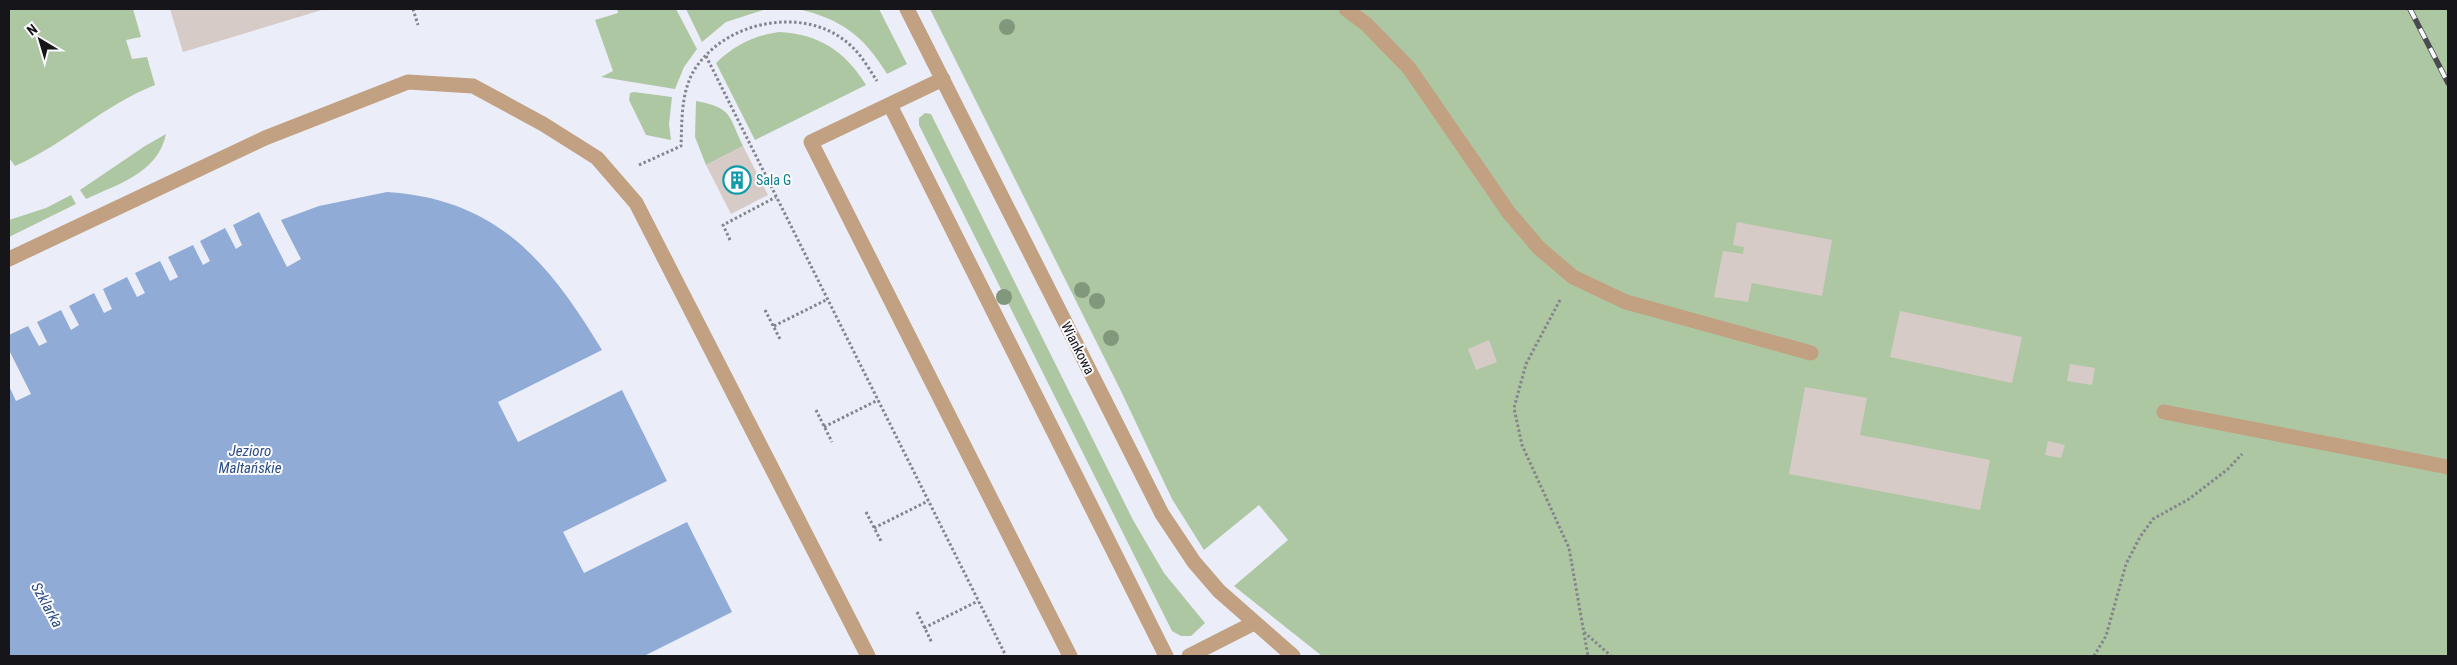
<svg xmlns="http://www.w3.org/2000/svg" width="2457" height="665" font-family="'Roboto Condensed',sans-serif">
	<rect width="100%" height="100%" fill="#ebedf8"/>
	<path fill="#aec7a3" d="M9,9H133L141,37L126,40L132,59L147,57L155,85C104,105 65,144 15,166L9,158Z
		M617,9H676L697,49L684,67L675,89L601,77L613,71L595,20L618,13Z
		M686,9H766L726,22L702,42Z
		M798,9H879L907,64L887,74C864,36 841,19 798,9Z
		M930,9H2448V656H1322L1234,586L1288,540L1259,505L1204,550L1172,499L1120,389Z
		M779,32C819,34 845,51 866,85L755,140L716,63C735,45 753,36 779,32Z
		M634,92L672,97L669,124L671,140L646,135L629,100L630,93Z
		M696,101C733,108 728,115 743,146L706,165L695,137Z
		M925,113L931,114L1133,520L1164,573L1205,623L1191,636H1181L1172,631L919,125V118Z
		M166,134C158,173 118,184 86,199L80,190L145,146Z
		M71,195L76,204L9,237V220L46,208Z"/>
	<path fill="#90abd5" d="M387,192C497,199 548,261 602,350L498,402L518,442L622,390L667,481L563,532L584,573L687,522L732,612L644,656H9V386L16,401L31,394L9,350V335L28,326L39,346L47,342L37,322L61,310L71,330L79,325L69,306L94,293L104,313L112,309L103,289L127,277L137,297L145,293L135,273L160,261L170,281L178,277L168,257L193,245L203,265L210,261L200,241L225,228L236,249L242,245L233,225L259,212L287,267L301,259L281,220L319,206Z"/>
	<path fill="#d6cbc6" d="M170,9H325L183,52Z
		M743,146L768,195L731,214L706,165Z
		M1737,222L1832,240L1822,296L1752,283L1748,302L1714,297L1723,251L1743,254L1744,247L1733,245Z
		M1900,311L2022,337L2012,383L1890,357Z
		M1489,340L1497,362L1476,370L1468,349Z
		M2070,364L2095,368L2092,385L2067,381Z
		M1805,387L1867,398L1860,435L1990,460L1980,510L1789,474Z
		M2048,441L2065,445L2061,458L2045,455Z"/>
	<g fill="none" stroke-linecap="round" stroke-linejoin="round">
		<path stroke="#83848c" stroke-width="3" stroke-dasharray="2.5 2.5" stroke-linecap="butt" d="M413,9L418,25
			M706,56L1006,656
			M639,165L681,146C682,121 681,96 692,74C721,21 804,4 849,44C861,54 869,69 877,81
			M730,240L723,225L776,197
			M1560,300L1526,364L1514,408L1522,445L1569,548L1588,656
			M765,310L781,341
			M774,326L828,299
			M816,410L832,442
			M824,427L878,400
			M866,512L882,543
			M874,528L928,501
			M917,612L932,643
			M924,628L978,601
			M1584,632L1611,656
			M2094,656L2106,636L2126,564L2140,537L2153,519L2189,499L2228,469L2242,454"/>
		<path stroke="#c1a181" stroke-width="15" d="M907,9L1162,514L1194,562L1219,591L1293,656
			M1346,9L1366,24L1409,68L1509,213L1539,248L1573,277L1626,302L1811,353
			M943,79L811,142L1070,656
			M890,105L1166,656
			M9,259L265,138L408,82L473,86L543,124L597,158L636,203L868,656
			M2164,412L2448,467
			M1189,656L1254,623"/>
		<g stroke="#494a4f" stroke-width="5.5">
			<path id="rail" d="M2410,9L2448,83"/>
		</g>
		<use href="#rail" stroke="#fbfbfd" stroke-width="4" stroke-dasharray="11" stroke-linecap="butt"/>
	</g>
	<g fill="#82987c">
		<circle cx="1007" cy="27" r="8"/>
		<circle cx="1082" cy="290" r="8"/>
		<circle cx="1004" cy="297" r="8"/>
		<circle cx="1097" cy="301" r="8"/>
		<circle cx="1111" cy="338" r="8"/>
	</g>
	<defs>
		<g id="building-ring" transform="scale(1.4375)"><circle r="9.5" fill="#fbfbfd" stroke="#0f9aa8" stroke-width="1.5"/><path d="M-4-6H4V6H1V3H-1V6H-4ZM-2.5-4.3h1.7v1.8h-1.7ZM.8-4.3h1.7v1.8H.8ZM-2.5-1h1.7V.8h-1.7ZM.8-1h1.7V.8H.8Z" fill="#0f9aa8"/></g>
	</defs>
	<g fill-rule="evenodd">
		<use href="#building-ring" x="737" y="180"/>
	</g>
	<g text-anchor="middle" stroke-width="4" stroke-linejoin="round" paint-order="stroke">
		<g font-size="14" fill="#0d838f" stroke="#fbfbfd" text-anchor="start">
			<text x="756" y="185">Sala G</text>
		</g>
		<g font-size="14" fill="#16161a" stroke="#fbfbfd">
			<text transform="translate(1078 348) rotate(63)" y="5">Wiankowa</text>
		</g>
		<g font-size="15" font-style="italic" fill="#2b4d82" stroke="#fbfbfd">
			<text x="250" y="456">Jezioro<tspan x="250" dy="17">Maltańskie</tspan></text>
			<text transform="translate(47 605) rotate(61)" y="5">Szklarka</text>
		</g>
	</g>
	<rect width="2457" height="665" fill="none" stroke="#16161a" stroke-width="20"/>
	<g transform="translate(40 40) rotate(322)" stroke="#fbfbfd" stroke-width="4" paint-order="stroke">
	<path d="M0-4L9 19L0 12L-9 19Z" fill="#16161a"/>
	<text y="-8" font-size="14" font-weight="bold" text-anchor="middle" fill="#16161a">N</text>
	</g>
</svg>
